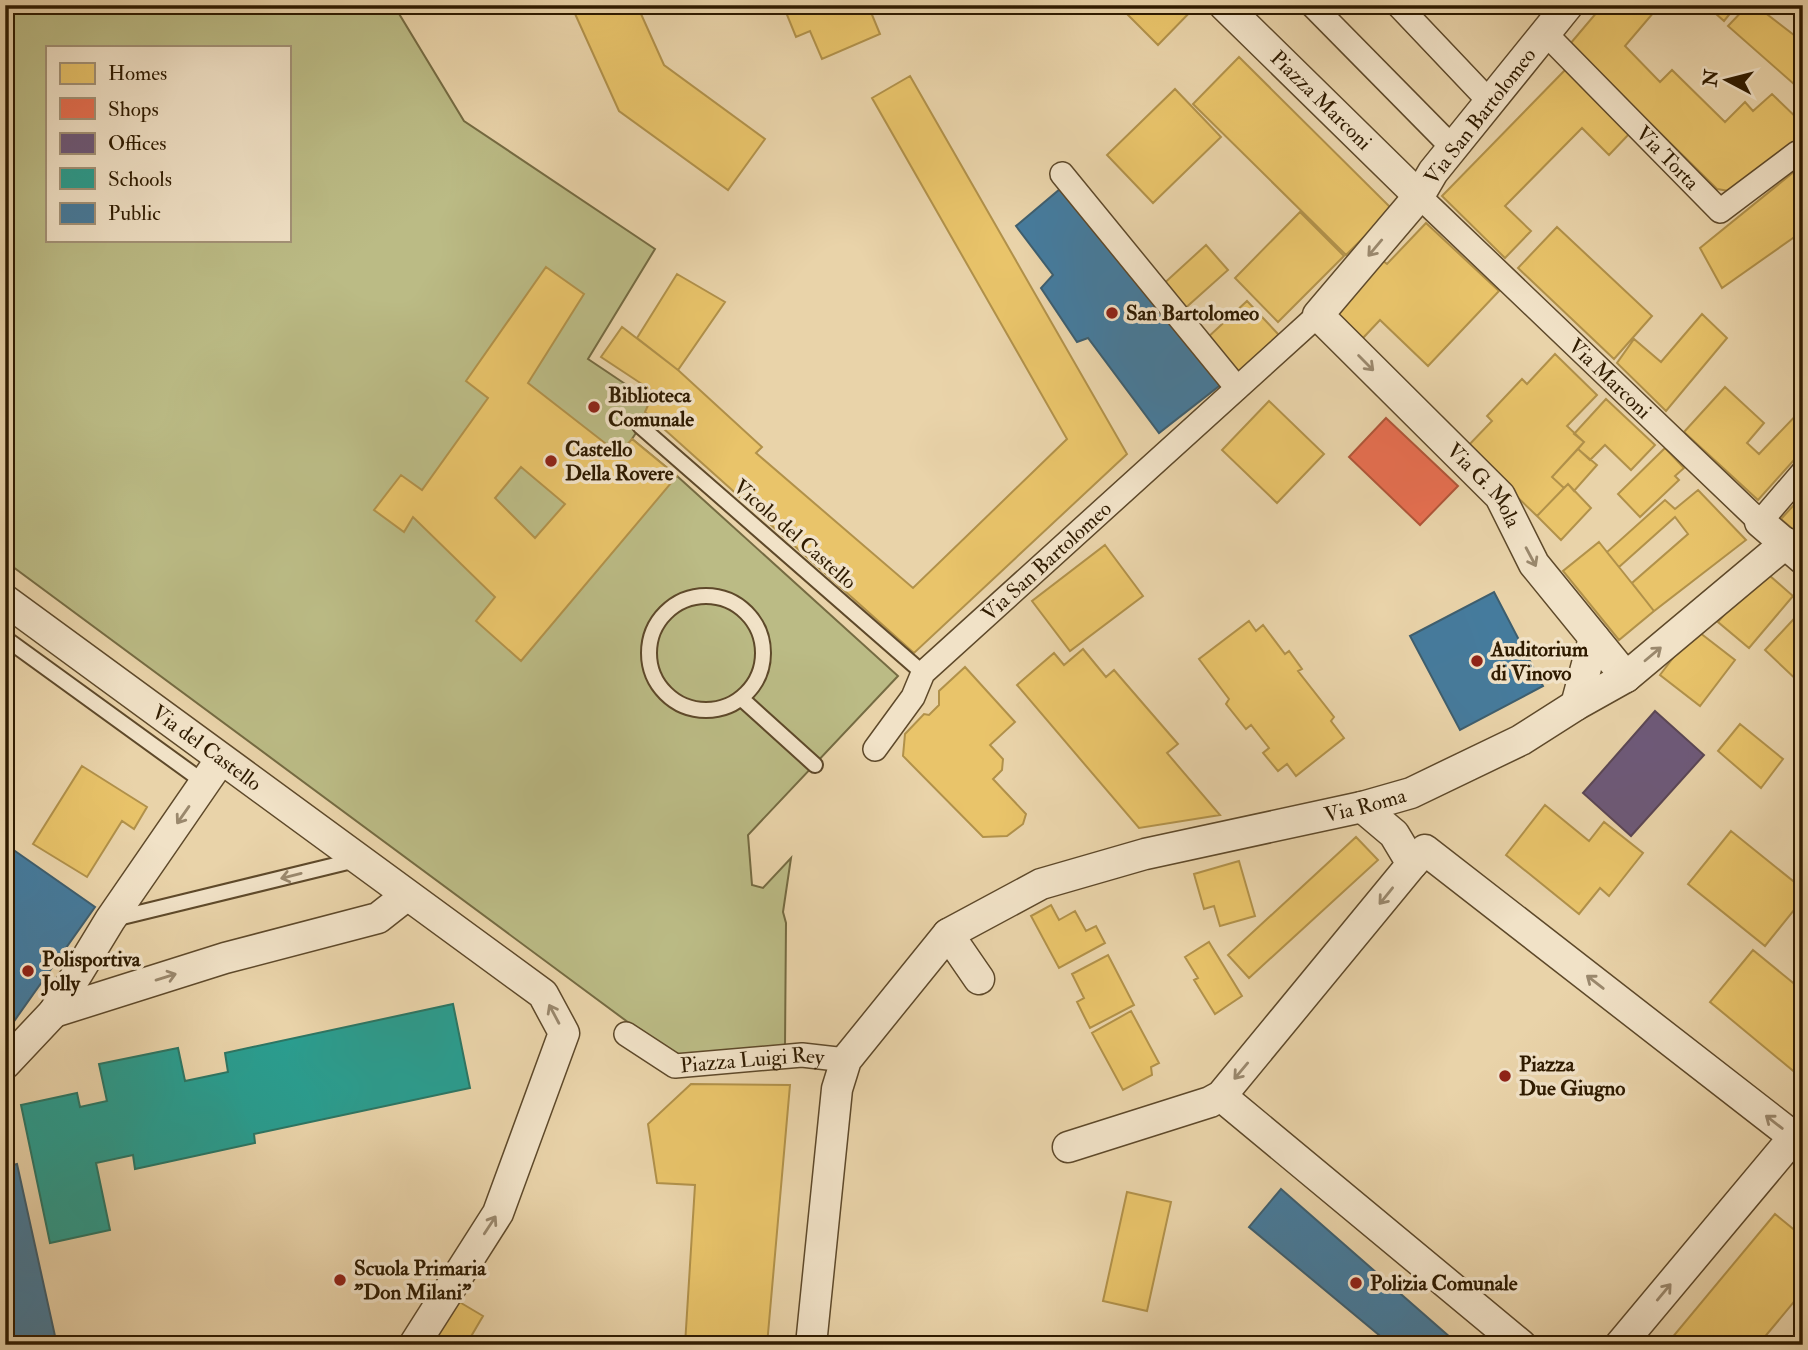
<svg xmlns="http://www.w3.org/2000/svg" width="1808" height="1350" font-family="'IM FELL Double Pica',serif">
	<rect width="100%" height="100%" fill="#e9d3a9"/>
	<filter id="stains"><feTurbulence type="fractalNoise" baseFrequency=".00286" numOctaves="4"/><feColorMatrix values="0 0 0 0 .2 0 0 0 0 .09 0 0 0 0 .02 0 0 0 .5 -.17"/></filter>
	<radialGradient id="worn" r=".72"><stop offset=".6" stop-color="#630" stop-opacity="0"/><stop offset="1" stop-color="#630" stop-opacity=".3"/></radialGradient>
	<path fill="#bbbb85" stroke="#756b42" stroke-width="2" fill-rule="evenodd" d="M5,5H400L398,12L464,121L655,249L588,359L655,404L632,439L677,476L898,676L748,835L752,885L763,888L791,858L783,912L786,923L785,1046L675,1057L5,561ZM47,47H289V240H47Z"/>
	<path fill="#e9c46a" stroke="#b1914a" stroke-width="2" fill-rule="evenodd" d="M571,5H637L664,65L765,139L728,190L619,111Z
		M783,5H868L880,34L822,59L810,31L796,37Z
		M1118,5H1197L1158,45Z
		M1603,5H1660L1625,46L1660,82L1672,70L1725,122L1745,102L1753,111L1772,94L1803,124V135L1735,192L1717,189L1570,44Z
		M1706,5H1737L1724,21Z
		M1748,5H1755L1803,42V92L1728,26Z
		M1239,57L1392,209L1346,255L1193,104Z
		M1567,68L1631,132L1609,155L1582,128L1505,206L1531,231L1505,258L1442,196Z
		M910,76L1127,454L914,653L645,412L654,392L601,357L622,327L678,370L762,447L756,453L913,588L1067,439L872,98Z
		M1175,89L1221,137L1153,203L1107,155Z
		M1795,171L1803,188V231L1722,288L1700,248Z
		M1300,212L1344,256L1278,322L1235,278Z
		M1426,223L1499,291L1428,366L1380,320L1363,338L1334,310L1382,260L1387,264Z
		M1557,227L1652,316L1614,359L1518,268Z
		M1206,245L1228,270L1182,311L1160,287Z
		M546,267L584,294L528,383L619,454L632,439L677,476L521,661L476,621L495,597L413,517L404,532L374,510L401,475L422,490L488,398L466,381ZM521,467L565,504L535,538L495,498Z
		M677,274L725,302L678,370L637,338Z
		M1247,301L1279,335L1238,373L1206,339Z
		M1702,314L1727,338L1666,411L1617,363L1634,339L1661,362Z
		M1555,354L1597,395L1567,426L1584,442L1552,477L1564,488L1537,516L1466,448L1492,421L1487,416L1522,379L1527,384Z
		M1725,387L1764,423L1747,443L1759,454L1803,408V450L1758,500L1684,432Z
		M1606,399L1655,445L1631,470L1605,445L1590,460L1578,449L1584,442L1574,434Z
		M1269,401L1324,454L1277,503L1222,450Z
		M1665,448L1684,468L1675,476L1679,480L1640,517L1618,494Z
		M1578,449L1597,465L1574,491L1568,484L1564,488L1552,477Z
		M1568,484L1591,508L1561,540L1537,516Z
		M1698,490L1746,540L1654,611L1632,583L1688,534L1675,517L1619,567L1607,552L1665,500L1675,509Z
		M1803,495V538L1781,519Z
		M1599,542L1654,611L1619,640L1563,571Z
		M1105,545L1143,596L1070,651L1032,601Z
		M1762,569L1793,596L1749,648L1718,622Z
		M1803,609V686L1765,650Z
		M1249,621L1256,631L1263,625L1285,654L1289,651L1302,669L1298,671L1334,717L1331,721L1344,738L1296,776L1287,764L1278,771L1263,753L1269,748L1251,725L1246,729L1226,704L1229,699L1199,659Z
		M1695,629L1735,660L1700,706L1660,675Z
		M1083,649L1106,677L1114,670L1178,744L1167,753L1220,815L1139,828L1017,685L1054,653L1064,665Z
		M965,667L1015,722L990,745L1003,759L1002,770L993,779L1026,814L1023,824L1007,836L983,837L903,756L905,734L924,714L929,715L939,705V691Z
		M1740,724L1783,759L1761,788L1718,751Z
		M82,766L147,807L134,829L122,821L87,877L33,844Z
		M1545,805L1589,841L1604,822L1643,853L1609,896L1600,888L1579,914L1506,855Z
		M1731,831L1803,889V899L1765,946L1688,884Z
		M1356,837L1378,860L1249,978L1228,955Z
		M1239,861L1255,916L1220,926L1214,906L1204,909L1194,874Z
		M1051,905L1059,920L1075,911L1086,931L1096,926L1105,943L1059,968L1031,916Z
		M1209,942L1242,996L1215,1014L1194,980L1198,978L1185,957Z
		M1753,950L1803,991V1079L1710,1002Z
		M1108,955L1134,1005L1090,1028L1077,1002L1084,998L1072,974Z
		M1131,1011L1159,1063L1151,1067L1152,1075L1123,1090L1092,1033Z
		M691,1084L790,1085L767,1345H685L695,1185L657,1183L648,1124Z
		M1127,1192L1171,1202L1147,1311L1103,1301Z
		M1775,1214L1803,1237V1291L1758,1345H1666Z
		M451,1297L483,1316L466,1345H422Z"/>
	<path fill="#e76f51" stroke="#b05639" stroke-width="2" d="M1386,418L1458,486L1420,525L1349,457Z"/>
	<path fill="#6d597a" stroke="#5a4655" stroke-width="2" d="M1655,711L1704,755L1631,836L1583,793Z"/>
	<path fill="#2a9d8f" stroke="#2c7664" stroke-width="2" d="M453,1004L470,1088L254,1134L255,1143L135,1169L133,1155L96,1163L110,1230L50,1243L21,1105L77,1093L80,1107L107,1101L99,1064L178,1048L185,1081L228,1072L225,1053Z"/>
	<path fill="#457b9d" stroke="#3e5e6e" stroke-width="2" d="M1060,189L1223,383L1159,433L1088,338L1077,342L1041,288L1053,275L1016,226Z
		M1494,592L1543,686L1460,730L1410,636Z
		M5,844L95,907L5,1034Z
		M17,1164L57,1345H5V1167Z
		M1281,1189L1459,1345H1391L1249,1227Z"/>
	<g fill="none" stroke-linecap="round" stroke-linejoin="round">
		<g stroke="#5e492a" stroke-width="18">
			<path id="service" d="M640,426L923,673
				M649 653a57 57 0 1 1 114 0a57 57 0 1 1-114 0Z
				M5,638L205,783
				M742,699L815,765
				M114,919L356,860"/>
		</g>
		<g stroke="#5e492a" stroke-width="26">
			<g id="pedestrian">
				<path d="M1312,5L1452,147"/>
				<path d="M1398,5L1490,102"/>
				<path id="s1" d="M1545,33L1720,211L1797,153L1803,152"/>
				<path d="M1062,174L1237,388"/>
				<path id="s2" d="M1419,196L1760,522L1803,472"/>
				<path id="s3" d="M875,749L913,697L923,673L1318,315"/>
				<path id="s4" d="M626,1034L675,1066L802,1055L846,1060"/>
			</g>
		</g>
		<g stroke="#5e492a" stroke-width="33">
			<g id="minor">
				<path id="s5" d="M1224,5L1419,196"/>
				<path id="s6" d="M1568,5L1433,172L1419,196L1318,315L1500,496L1534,564L1626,677"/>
				<path d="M1760,522L1803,559"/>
				<path id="s7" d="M5,600L543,994L564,1033L498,1213L414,1345"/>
				<path d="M1576,705L1594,638"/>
				<path d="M1412,864L1425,850L1794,1137L1620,1345"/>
				<path d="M948,934L979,979"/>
				<path d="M54,1012L225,958L378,918L406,896"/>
				<path d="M5,1064L54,1012L110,920L221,759"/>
				<path d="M1221,1096L1521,1345"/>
				<path d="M1068,1147L1210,1102L1221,1096L1412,864L1394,834L1362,807"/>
				<path id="s8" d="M811,1345L837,1089L846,1060L948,934L1041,884L1145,854L1362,807L1411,793L1521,740L1576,705L1626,677L1786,543"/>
			</g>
		</g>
		<use href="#service" stroke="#f1e2c7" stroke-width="14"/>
		<use href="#pedestrian" stroke="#f1e2c7" stroke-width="23"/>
		<use href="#minor" stroke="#f1e2c7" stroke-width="30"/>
	</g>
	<defs><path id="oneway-shaft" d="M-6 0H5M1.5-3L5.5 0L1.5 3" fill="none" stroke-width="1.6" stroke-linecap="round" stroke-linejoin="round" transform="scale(1.75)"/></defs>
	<g stroke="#9a886d">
		<use href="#oneway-shaft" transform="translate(1375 248) rotate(130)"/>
		<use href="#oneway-shaft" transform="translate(1366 363) rotate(45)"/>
		<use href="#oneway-shaft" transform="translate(1531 557) rotate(62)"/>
		<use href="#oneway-shaft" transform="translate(1653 654) rotate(-40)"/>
		<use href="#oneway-shaft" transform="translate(183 815) rotate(125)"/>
		<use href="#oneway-shaft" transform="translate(291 876) rotate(166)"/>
		<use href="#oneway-shaft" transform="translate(1386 896) rotate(129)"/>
		<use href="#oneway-shaft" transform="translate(166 977) rotate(-17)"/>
		<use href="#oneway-shaft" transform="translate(1595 982) rotate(-142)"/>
		<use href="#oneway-shaft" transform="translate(554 1014) rotate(-118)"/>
		<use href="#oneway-shaft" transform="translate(1241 1071) rotate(130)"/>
		<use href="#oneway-shaft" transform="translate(1774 1122) rotate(-142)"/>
		<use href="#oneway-shaft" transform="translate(490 1225) rotate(-57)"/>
		<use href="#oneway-shaft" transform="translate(1664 1292) rotate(-50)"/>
	</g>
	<g fill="#8f2418" stroke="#f1e2c7" stroke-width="2.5">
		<circle cx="1112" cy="313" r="7"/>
		<circle cx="594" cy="407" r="7"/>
		<circle cx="551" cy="461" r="7"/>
		<circle cx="1477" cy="661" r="7"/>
		<circle cx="28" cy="971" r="7"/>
		<circle cx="1505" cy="1076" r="7"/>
		<circle cx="340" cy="1280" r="7"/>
		<circle cx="1356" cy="1283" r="7"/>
	</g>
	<g text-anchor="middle" stroke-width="7" stroke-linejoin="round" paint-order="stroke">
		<g font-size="21" fill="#2f1b00" stroke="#f1e2c7">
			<text dy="7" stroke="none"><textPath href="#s5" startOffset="136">Piazza Marconi</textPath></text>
			<text transform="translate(1480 116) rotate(-52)" y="7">Via San Bartolomeo</text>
			<text dy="7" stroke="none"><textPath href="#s1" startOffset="175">Via Torta</textPath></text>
			<text dy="7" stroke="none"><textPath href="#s2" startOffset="264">Via Marconi</textPath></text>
			<text dy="7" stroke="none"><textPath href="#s6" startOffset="637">Via G. Mola</textPath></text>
			<text transform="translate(795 534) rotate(41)" y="7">Vicolo del Castello</text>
			<text dy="7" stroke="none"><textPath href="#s3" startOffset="257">Via San Bartolomeo</textPath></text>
			<text dy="7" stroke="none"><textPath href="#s7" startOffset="250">Via del Castello</textPath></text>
			<text dy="7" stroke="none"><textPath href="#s8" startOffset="889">Via Roma</textPath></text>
			<text dy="7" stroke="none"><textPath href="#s4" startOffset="136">Piazza Luigi Rey</textPath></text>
		</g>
		<g font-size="21" font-weight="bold" fill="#2f1b00" stroke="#f1e2c7" text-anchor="start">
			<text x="1126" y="320">San Bartolomeo</text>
			<text x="608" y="402">Biblioteca<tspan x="608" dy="24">Comunale</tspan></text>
			<text x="565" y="456">Castello<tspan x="565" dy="24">Della Rovere</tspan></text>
			<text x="1491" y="656">Auditorium<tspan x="1491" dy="24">di Vinovo</tspan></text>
			<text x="42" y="966">Polisportiva<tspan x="42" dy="24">Jolly</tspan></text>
			<text x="1519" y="1071">Piazza<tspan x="1519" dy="24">Due Giugno</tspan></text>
			<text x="354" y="1275">Scuola Primaria<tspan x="354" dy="24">"Don Milani"</tspan></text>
			<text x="1370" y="1290">Polizia Comunale</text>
		</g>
	</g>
	<rect width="1808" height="1350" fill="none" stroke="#e9d3a9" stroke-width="28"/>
	<rect x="7" y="7" width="1794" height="1336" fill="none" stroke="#2f1b00" stroke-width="3.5"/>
	<rect x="14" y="14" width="1780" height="1322" fill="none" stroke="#2f1b00" stroke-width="2"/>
	<rect x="46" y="46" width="245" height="196" fill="#f1e2c7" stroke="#a39277" stroke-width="2"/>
	<rect x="60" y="63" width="35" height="21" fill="#e9c46a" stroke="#a39277" stroke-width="2"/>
	<text x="108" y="80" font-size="21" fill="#2f1b00">Homes</text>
	<rect x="60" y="98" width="35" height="21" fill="#e76f51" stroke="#a39277" stroke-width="2"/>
	<text x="108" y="116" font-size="21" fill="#2f1b00">Shops</text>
	<rect x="60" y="133" width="35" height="21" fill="#6d597a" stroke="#a39277" stroke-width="2"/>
	<text x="108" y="150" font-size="21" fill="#2f1b00">Offices</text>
	<rect x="60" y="168" width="35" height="21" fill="#2a9d8f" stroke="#a39277" stroke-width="2"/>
	<text x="108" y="186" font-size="21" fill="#2f1b00">Schools</text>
	<rect x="60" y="203" width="35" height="21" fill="#457b9d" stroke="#a39277" stroke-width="2"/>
	<text x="108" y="220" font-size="21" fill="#2f1b00">Public</text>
	<g transform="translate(1727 80) rotate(277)" stroke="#f1e2c7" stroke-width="5" paint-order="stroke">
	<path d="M0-5L12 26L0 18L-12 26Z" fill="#2f1b00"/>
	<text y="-10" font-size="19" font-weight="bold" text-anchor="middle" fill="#2f1b00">N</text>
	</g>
	<rect width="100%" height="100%" filter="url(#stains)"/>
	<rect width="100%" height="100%" fill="url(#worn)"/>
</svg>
